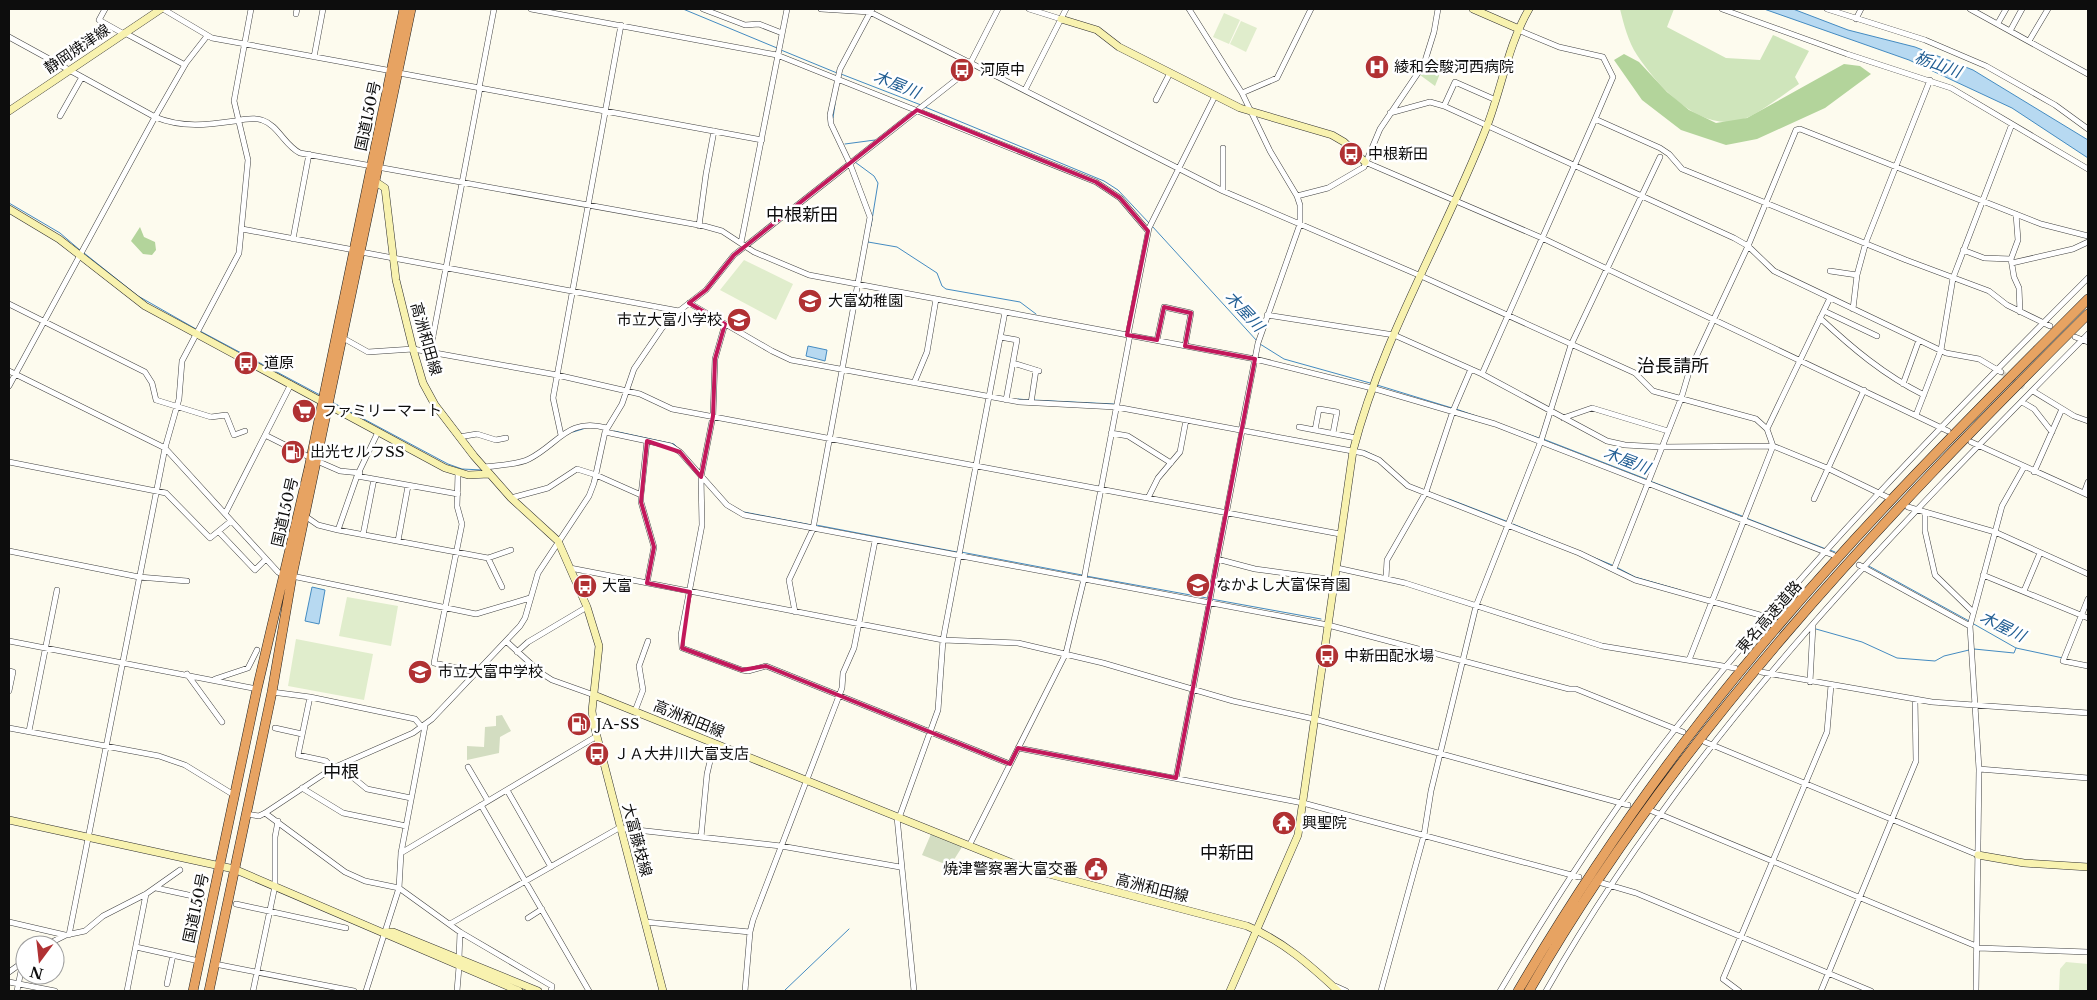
<svg xmlns="http://www.w3.org/2000/svg" width="2097" height="1000" font-family="'Libre Baskerville','Noto Sans JP',serif">
	<rect width="100%" height="100%" fill="#fdfbee"/>
	<path fill="#cfe5bb" d="M1620,9H1674L1667,27L1726,58L1760,60L1773,35L1809,51L1795,77L1799,84C1784,94 1760,113 1744,119C1701,134 1659,88 1637,55C1628,41 1624,25 1620,9Z
		M1430,58L1441,61L1439,76L1435,86L1420,75Z"/>
	<path fill="#b3d49b" d="M1624,54L1639,62L1667,92L1689,110L1716,123L1747,118L1844,64L1860,66L1871,74L1825,108L1757,139L1726,145L1681,130L1642,100L1614,60Z
		M140,227L144,237L155,242L156,250L152,255L143,254L131,241Z"/>
	<path fill="#d3ddc1" d="M502,715L511,731L500,737L499,753L467,760V746L484,747L485,727L496,726V716Z
		M931,834L962,847L950,866L922,855Z"/>
	<path fill="#e0edcc" d="M1224,13L1240,20L1229,44L1213,37Z
		M1241,21L1257,28L1246,52L1230,44Z
		M744,260L793,284L776,320L720,290Z
		M347,597L398,606L391,646L339,636Z
		M296,639L373,654L364,700L288,686Z
		M2066,962L2088,964V991H2059L2060,969Z"/>
	<path fill="#b7d9f1" stroke="#448bc1" d="M1764,9H1793L1848,30L1915,47L1973,70L2088,140V158L2012,108L1909,60Z
		M808,346L827,350L825,361L806,356Z
		M312,587L325,590L319,624L305,621Z"/>
	<g fill="none" stroke-linecap="round" stroke-linejoin="round">
		<path stroke="#448bc1" stroke-width="1" d="M683,9L777,48
			M781,50L837,73
			M841,74L921,105
			M925,107L1104,181L1118,190L1149,223
			M833,118L835,104
			M845,144L875,140
			M855,162L874,176L878,183L871,226
			M9,203L60,233L81,251
			M1152,226L1257,341
			M868,242L897,247L937,273L942,286L946,289L1020,302L1036,314
			M84,253L138,296L196,329
			M200,331L320,395
			M1260,344L1284,359L1370,383
			M1377,385L1452,408
			M1018,399L1029,400
			M1033,400L1114,404
			M332,402L448,464L462,469L482,470
			M1456,409L1539,438
			M614,431L674,444L695,465
			M573,432L586,428
			M1543,439L1646,479
			M1365,451L1377,457
			M525,463L537,457
			M1650,481L1742,516
			M1449,499L1506,521
			M744,512L812,525
			M1746,518L1826,549
			M1513,524L1612,565
			M816,525L957,552
			M1830,550L1835,552
			M961,552L1082,575
			M1867,565L1969,621
			M1618,568L1635,577L1680,590
			M1086,576L1207,598
			M1211,599L1321,619
			M1972,623L2016,648L2063,658
			M1816,629L1862,642L1897,658L1935,661L1944,656L1969,650
			M1974,649L2014,653L2016,648
			M784,991L849,929"/>
		<path stroke="#d9d7cc" stroke-width="5" stroke-dasharray="5 2.5" stroke-linecap="butt" d="M2001,372L2026,389"/>
		<g stroke="#404040" stroke-width="6">
			<path id="street" d="M105,9L99,20L124,34
				M163,9L212,38L392,71
				M531,9L777,55L1096,182L1120,198L1148,231
				M703,9L745,25L759,24L782,33
				M821,9L870,12L1223,191L1421,276L1635,373L1653,391L1756,419L1767,429L1773,446L1689,660
				M1029,9L1061,19
				M1189,9L1242,93L1270,151L1297,196L1300,205V224L1258,343L1241,431
				M1722,9L1847,54L1951,88L2088,169
				M1827,9L1925,40L1986,66L2055,105L2088,129
				M1970,9L2088,74
				M296,14L297,9
				M1856,19L1861,9
				M1998,23L2006,9
				M1518,30L1559,47L1603,57L1613,77L1595,119L1660,148L1669,154L1682,169L1906,260L1989,291L2007,305L2050,326
				M2010,31L2022,9
				M125,33L185,65
				M9,37L155,117C182,128 207,125 235,121C244,119 254,117 262,120C278,125 285,146 300,153L704,226L722,231L754,252L809,275L1255,359L1372,388L1495,424L1833,555
				M2029,41L2048,9
				M314,57L323,9
				M399,73L762,140
				M479,88L494,9
				M1025,90L1066,9
				M1242,93L1277,78L1311,9
				M1156,100L1170,73
				M1444,106L1455,82L1496,100
				M1390,113L1430,102L1444,106L1734,238L1748,246L1774,271L1946,353L1979,359L2001,372
				M60,116L82,77
				M1365,162L1542,238L1948,431
				M1223,191V148
				M1297,196L1328,188L1364,167L1380,129L1424,64L1434,32L1438,9
				M2016,214L2018,240L2011,259L2014,277L2019,288L2020,312
				M699,226L706,174L714,131
				M242,229L354,250
				M293,239L309,154
				M741,243L787,9
				M1963,250L1984,258L2011,259
				M361,252L679,311
				M2012,263L2073,249L2088,242
				M1830,271L1857,275
				M689,303L772,351L791,360L1019,402L1116,407L1363,453L1379,460L1408,486L1579,553L1635,580L1767,617
				M9,304L145,372L152,383L156,400L211,417L226,415L234,435L245,431
				M1853,309L1857,275L1866,242L1930,80
				M1824,311L1877,336
				M1267,315L1394,335L1482,374L1607,441L1625,445L1661,447L1773,446L1827,468L1887,497
				M1820,318C1852,348 1884,375 1924,395
				M725,324L715,359L713,416L701,477L702,525L681,635L682,648L742,670L748,671L766,666L1010,764
				M1128,335L1149,228L1215,96
				M1000,337L1017,340L1006,400
				M2075,337L2088,342
				M343,338L368,352L413,349L557,375L640,394L672,409L1340,534
				M1157,340L1164,307L1191,313L1185,346
				M430,352L480,88
				M1013,363L1039,371
				M9,371L165,448L278,572L284,576
				M1482,374L1595,119
				M914,383L927,352L936,299
				M1903,384L1919,340
				M9,386L155,117L186,63L207,36
				M2033,391L2074,416L2088,421
				M2022,402L2034,409L2052,432
				M1031,403L1036,370
				M1916,415L1941,350L1953,278L2012,124
				M1563,418L1592,408L1668,431
				M1299,427L1356,438
				M1767,429L1830,298
				M1315,430L1319,409L1337,412L1333,433
				M605,432L671,446L680,452L727,505L744,515L1328,625L1569,689H1576L1683,732
				M1111,433L1128,436L1171,463
				M265,435L311,458
				M561,435L553,398L621,25
				M459,437L477,434L496,440L506,438
				M1971,442L2088,495
				M317,461L340,471L360,473
				M9,462L166,493L210,538L231,521
				M484,467C498,465 517,465 529,459C559,444 567,417 607,428
				M2034,472L2062,409
				M458,473L457,506L462,524L434,663L475,672
				M357,476L458,494
				M2084,493L2088,482
				M641,495V502L654,547L647,583
				M511,498L548,488L577,469L596,475L641,495L647,441
				M1148,498L1158,478L1180,452L1186,420
				M1814,499L1864,390
				M1908,507L1995,532L2088,574
				M1925,513V531L1935,575L1973,612
				M225,514L291,384
				M305,516L318,525L338,530L488,558L511,550
				M338,530L357,476L378,432
				M219,532L255,570L266,559
				M363,535L374,479
				M398,541L408,486
				M9,551L139,577L187,581
				M488,558L502,587
				M1217,559L1255,569L1335,580
				M1859,565L1970,626
				M570,568L943,640L1018,643L1103,663L1233,701L1314,719L1628,805
				M1337,568L1405,583L1602,646L1735,668
				M1614,569L1681,399L1689,372L1748,246L1796,130L1800,129L2041,224L2088,236
				M1983,575L2088,618
				M292,576L476,614L530,598
				M1386,578L1387,560L1426,492L1453,411L1471,369
				M2024,591L2040,553
				M2088,599L2063,661L2088,666
				M795,612L789,580L813,529L870,217L850,164L831,124L830,115L840,69L872,9
				M9,641L257,689
				M506,641L541,673L552,680L594,695
				M517,652L528,642L587,607
				M9,671L13,672L9,691
				M1761,672L1932,702L2088,713
				M187,674L222,722
				M215,679L248,668L257,650
				M1810,682L1813,625
				M272,692L310,697L415,719L422,727
				M310,697L298,755L326,761L333,768
				M635,711L643,690L639,666L648,641
				M9,728L159,756L185,765L234,795
				M275,728L302,734
				M29,731L57,590
				M1705,742L1978,855
				M1018,748L1303,803L1579,877
				M339,766L367,789L411,798
				M468,767L488,801
				M1979,769L2088,778
				M1176,778L1242,431
				M302,788L343,813L406,826
				M507,790L551,867
				M481,805L589,991
				M1652,811L1976,946
				M265,813L345,872L365,881L399,888L460,932L552,986L551,991
				M246,814L259,816L265,813L333,768L413,733L432,719L520,626L525,618L538,573L589,496L594,483L605,432L622,404L634,369L662,328L679,311L706,290L734,255L957,79L970,64L998,9
				M897,817L914,991
				M899,818L938,710L943,640L1005,312
				M701,837L707,774L714,744
				M969,846L1066,653L1084,579L1130,335
				M401,853L597,736
				M1602,883L1636,893L1871,991
				M156,888L202,898
				M236,904L346,928
				M528,918L542,909
				M9,922L65,935
				M645,922L750,932
				M450,924L619,828L781,846L900,867
				M69,935L165,448L179,399L182,361L239,253L248,160L234,101L251,9
				M46,945L66,935L85,931L103,916L146,894L180,870
				M136,947L199,961
				M1978,948L2088,952
				M459,959L460,932
				M215,964L354,991
				M9,972L23,962
				M9,982L55,991
				M167,984L173,955
				M1335,986L1346,991
				M17,991L23,961
				M127,991L146,894
				M253,991L275,886V837L278,821
				M366,991L399,888L401,853L425,726
				M457,991L459,967
				M745,991L750,932L753,920L842,688L843,673L854,648L875,541
				M1381,991L1424,835L1431,791L1476,606L1541,441L1571,345L1660,157
				M1500,991C1554,900 1611,811 1676,728C1802,568 1944,422 2088,278
				M1546,991C1686,743 1888,536 2088,334
				M1739,991L1723,979L1827,732L1831,685
				M1821,991L1916,761L1915,699
				M1976,991L1979,769L1970,626L2002,506L2024,467"/>
		</g>
		<g stroke="#2f2f2f" stroke-width="8">
			<path id="secondary" d="M1473,9L1519,29
				M1061,19L1097,30L1119,47L1240,108L1332,135L1344,142L1365,162
				M9,111L161,9
				M376,182L385,188L396,280L413,349L423,383L435,405L474,456L511,498L558,541L587,607L599,646L592,711L594,725L663,991
				M9,209L59,239L145,306L445,468L468,475L489,474
				M594,695L1022,867L1247,926C1283,941 1310,965 1338,991
				M9,820L234,869L519,991
				M1978,855L2024,863L2088,867
				M385,932H393L538,991
				M1230,991L1298,835L1353,451C1382,337 1445,235 1487,126C1502,87 1508,45 1529,9"/>
		</g>
		<g stroke="#1e1e1e" stroke-width="10">
			<path id="highway" d="M193,991L257,689L309,468L404,9
				M209,991L272,692L292,576L411,9
				M1518,991C1574,896 1635,805 1703,718C1819,568 1954,433 2088,299
				M1529,991C1676,735 1880,521 2088,314"/>
		</g>
		<use href="#street" stroke="#fff" stroke-width="5"/>
		<use href="#secondary" stroke="#f8f2af" stroke-width="7"/>
		<use href="#highway" stroke="#e7a362" stroke-width="9"/>
	</g>
	<path fill="none" stroke="#c2185b" stroke-width="4" stroke-linejoin="round" d="M917,110L1096,182L1120,198L1148,231L1127,335L1157,340L1164,307L1191,313L1185,346L1255,359L1176,778L1018,748L1010,764L766,666L742,670L682,648L690,592L647,583L654,547L641,502L647,441L680,452L701,477L713,416L715,359L725,324L689,303L706,290L734,255Z"/>
	<defs>
		<g id="hospital-disc" transform="scale(1.25)"><circle r="9.5" fill="#b03133" stroke="#fff"/><path d="M-5-5h3v3.5h4V-5h3V5h-3V1.5h-4V5h-3Z" fill="#fff"/></g>
		<g id="bus-disc" transform="scale(1.25)"><circle r="9.5" fill="#b03133" stroke="#fff"/><path d="M-5-6H5V4H4V6H2V4H-2V6H-4V4H-5ZM-3.5-4V0h7V-4ZM-3.5 1.2v1.5H-2V1.2ZM2 1.2v1.5H3.5V1.2Z" fill="#fff"/></g>
		<g id="school-disc" transform="scale(1.25)"><circle r="9.5" fill="#b03133" stroke="#fff"/><path d="M0-5L7-2L0 1L-7-2ZM-4 1L0 2.5L4 1V4Q0 6-4 4Z" fill="#fff"/></g>
		<g id="supermarket-disc" transform="scale(1.25)"><circle r="9.5" fill="#b03133" stroke="#fff"/><path d="M-6-5.5h2.5l.6 2H6L4.5 2H-2.5L-4.4-4H-6ZM-1.5 3.2a1.3 1.3 0 1 0 .1 0ZM3 3.2a1.3 1.3 0 1 0 .1 0Z" fill="#fff"/></g>
		<g id="fuel-disc" transform="scale(1.25)"><circle r="9.5" fill="#b03133" stroke="#fff"/><path d="M-5.5-6h7V0h2V4h1.3V-2.5L3-4.5l.8-.8L6-3V5H2.5V1h-1V6h-7ZM-4.2-4.7v3.2H.2V-4.7Z" fill="#fff"/></g>
		<g id="temple-disc" transform="scale(1.25)"><circle r="9.5" fill="#b03133" stroke="#fff"/><path d="M0-6L5-2H3V0L6.5 2.5H4V6H1.5V3h-3V6H-4V2.5H-6.5L-3 0V-2H-5Z" fill="#fff"/></g>
		<g id="civic-disc" transform="scale(1.25)"><circle r="9.5" fill="#b03133" stroke="#fff"/><path d="M-.6-6.5H3V-4.5H.6V-3L4-1V1h2V6H-6V1h2V-1L-.6-3ZM-1.2 2.5V6h2.4V2.5Z" fill="#fff"/></g>
	</defs>
	<g fill-rule="evenodd">
		<use href="#hospital-disc" x="1377" y="67"/>
		<use href="#bus-disc" x="962" y="70"/>
		<use href="#bus-disc" x="1351" y="154"/>
		<use href="#school-disc" x="810" y="301"/>
		<use href="#school-disc" x="739" y="320"/>
		<use href="#bus-disc" x="246" y="363"/>
		<use href="#supermarket-disc" x="304" y="411"/>
		<use href="#fuel-disc" x="293" y="452"/>
		<use href="#school-disc" x="1198" y="585"/>
		<use href="#bus-disc" x="585" y="586"/>
		<use href="#bus-disc" x="1327" y="656"/>
		<use href="#school-disc" x="420" y="672"/>
		<use href="#fuel-disc" x="579" y="724"/>
		<use href="#bus-disc" x="597" y="754"/>
		<use href="#temple-disc" x="1284" y="823"/>
		<use href="#civic-disc" x="1096" y="869"/>
	</g>
	<g text-anchor="middle" stroke-width="5" stroke-linejoin="round" paint-order="stroke">
		<g font-size="15" fill="#0d0d0d" stroke="#fff">
			<text transform="translate(77 49) rotate(-34)" y="5">静岡焼津線</text>
			<text transform="translate(368 116) rotate(-78)" y="5">国道150号</text>
			<text transform="translate(426 339) rotate(74)" y="5">高洲和田線</text>
			<text transform="translate(285 512) rotate(-77)" y="5">国道150号</text>
			<text transform="translate(1769 617) rotate(-49)" y="5">東名高速道路</text>
			<text transform="translate(689 719) rotate(22)" y="5">高洲和田線</text>
			<text transform="translate(637 840) rotate(75)" y="5">大富藤枝線</text>
			<text transform="translate(1152 888) rotate(14)" y="5">高洲和田線</text>
			<text transform="translate(196 908) rotate(-78)" y="5">国道150号</text>
		</g>
		<g font-size="15" fill="#0d0d0d" stroke="#fff" text-anchor="start">
			<text x="1394" y="72">綾和会駿河西病院</text>
			<text x="980" y="75">河原中</text>
			<text x="1368" y="159">中根新田</text>
			<text x="828" y="306">大富幼稚園</text>
			<text x="722" y="325" text-anchor="end">市立大富小学校</text>
			<text x="264" y="368">道原</text>
			<text x="322" y="416">ファミリーマート</text>
			<text x="310" y="457">出光セルフSS</text>
			<text x="1216" y="590">なかよし大富保育園</text>
			<text x="602" y="591">大富</text>
			<text x="1344" y="661">中新田配水場</text>
			<text x="438" y="677">市立大富中学校</text>
			<text x="596" y="729">JA-SS</text>
			<text x="614" y="759">ＪＡ大井川大富支店</text>
			<text x="1302" y="828">興聖院</text>
			<text x="1078" y="874" text-anchor="end">焼津警察署大富交番</text>
		</g>
		<g font-size="16" font-style="italic" fill="#215e93" stroke="#fff">
			<text transform="translate(1938 64) rotate(20)" y="6">栃山川</text>
			<text transform="translate(897 84) rotate(22)" y="6">木屋川</text>
			<text transform="translate(1245 311) rotate(47)" y="6">木屋川</text>
			<text transform="translate(1627 460) rotate(21)" y="6">木屋川</text>
			<text transform="translate(2003 626) rotate(26)" y="6">木屋川</text>
		</g>
		<g font-size="18" fill="#0d0d0d" stroke="#fff">
			<text x="802" y="221">中根新田</text>
			<text x="1673" y="372">治長請所</text>
			<text x="341" y="778">中根</text>
			<text x="1227" y="859">中新田</text>
		</g>
	</g>
	<rect width="2097" height="1000" fill="none" stroke="#0d0d0d" stroke-width="20"/>
	<g transform="translate(40 960) rotate(195)"><circle r="24" fill="#ffffff" stroke="#9e9e9e"/>
	<path d="M0-4L9 19L0 12L-9 19Z" fill="#b03133"/>
	<text y="-8" font-size="14" font-weight="bold" text-anchor="middle" fill="#0d0d0d">N</text>
	</g>
</svg>
